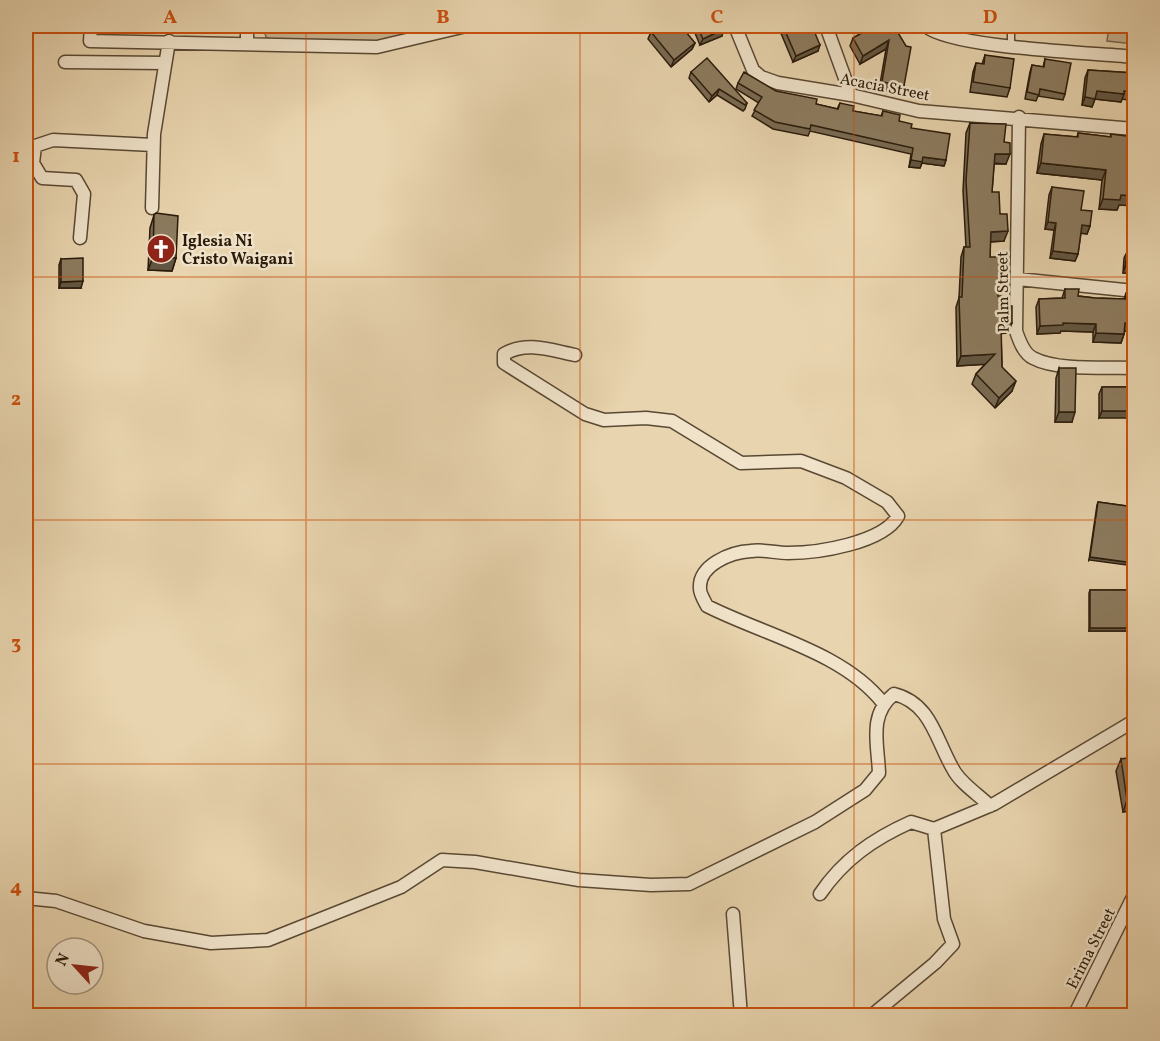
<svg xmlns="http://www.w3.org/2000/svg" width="1160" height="1041" font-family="Vollkorn,serif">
	<rect width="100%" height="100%" fill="#e8d4ae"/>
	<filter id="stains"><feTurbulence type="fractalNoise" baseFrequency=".00333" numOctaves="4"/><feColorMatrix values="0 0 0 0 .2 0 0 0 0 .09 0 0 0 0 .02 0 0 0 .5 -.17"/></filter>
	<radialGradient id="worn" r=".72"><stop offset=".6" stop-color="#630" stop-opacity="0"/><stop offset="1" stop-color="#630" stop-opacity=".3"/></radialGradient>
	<path fill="#c8b492" stroke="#78674e" stroke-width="1.5" d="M263,26H456L377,45L277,42L266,37Z
		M1109,26H1134V44L1107,41Z"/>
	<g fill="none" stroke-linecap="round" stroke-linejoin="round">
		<g stroke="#594833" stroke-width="9">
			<path id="service" d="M1011,46V26"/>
		</g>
		<g stroke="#594833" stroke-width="15">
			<path id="minor" d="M91,26L90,41L377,47L466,26
				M735,26L753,70L761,77L778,83L851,95L919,111L1134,129
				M826,26L851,95
				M926,26C950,48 1095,53 1134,57
				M247,42V26
				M65,62L165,63
				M1019,117L1016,331C1019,340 1024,354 1033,358C1057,371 1107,367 1134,368
				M152,208L154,134L169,41
				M80,238L84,194L76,180L42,178L33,163L35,146L53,140L153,145
				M1018,279L1134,291
				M575,355C550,350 527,341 504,354V363L585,414L604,420L646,418L672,421L741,463L801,461L846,478L887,502L898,516C883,543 818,553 788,553C775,553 763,549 751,551C731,552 698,565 700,589C700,594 705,602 707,606C764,635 843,652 883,703
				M820,894C843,860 873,839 911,822L934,829
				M26,898L56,901L144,931L211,943L268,940L401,887L442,860L475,862L579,880L651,885L689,884L815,822L865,790L879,773C878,744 868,715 894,694C931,703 936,740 953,769C960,783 979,795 990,806
				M733,914L741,1016
				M871,1016L935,963L953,944L944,919L934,829L994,804L1134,721
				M1074,1016L1134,895"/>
		</g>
		<use href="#service" stroke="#f0e3ca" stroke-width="6"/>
		<use href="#minor" stroke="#f0e3ca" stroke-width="12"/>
	</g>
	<path fill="#786a52" stroke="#291a0a" stroke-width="1.5" d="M692,26H722V36L700,45Z
		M775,26H812L818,51L793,62L780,31L777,32Z
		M860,26H894L904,86L901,94L879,90L886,49L860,64L850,46L853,38L863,32Z
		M651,32L695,43L692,49L671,67L648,39Z
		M985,55L1010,88L1007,97L970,92L973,72L976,63L982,64Z
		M1045,59L1065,94L1063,100L1038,96L1036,101L1025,99L1030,72L1032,65L1043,67Z
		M1088,70L1134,73V101L1122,99L1121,102L1095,99L1092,107L1082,105L1085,78Z
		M691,72L747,103L745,109L743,111L717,95L709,102L689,78Z
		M738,83L776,91L816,104L837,109L840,103L853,111L881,116L883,111L911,128L946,160L944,166L922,163L920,168L909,167L911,154L810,131L808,136L773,129L752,116L759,103L736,89Z
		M970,123L1004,142L1006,164H994L992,192L1000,214L1004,241L990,242V257L998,296L1008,333H1001L1002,367L1012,391L995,408L972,384L976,374L985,364L957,366L956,307L959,298L961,257L964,247H966L963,191L966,133Z
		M1078,133L1110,137L1111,134L1119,205L1117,210L1099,209L1102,180L1037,173L1041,144L1044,134L1077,137Z
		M1052,187L1081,210L1090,226L1087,234L1081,233L1078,254L1075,261L1050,258L1054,230L1045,229L1049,195Z
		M154,215L176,258L172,271L148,270L150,228Z
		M1127,252L1134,253L1123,273L1124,258Z
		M61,259L81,288H59V265Z
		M1065,289L1078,296L1095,298L1124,299L1126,293L1124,334L1121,343L1093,342V332L1061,331L1060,333L1037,334L1036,307L1039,299L1062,298Z
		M1059,368L1072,422H1055L1056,378Z
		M1102,387H1134L1099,418V394Z
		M1098,502L1134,507L1089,560L1097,505Z
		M1090,590H1134V631H1089V593Z
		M1121,759L1134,810L1123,812L1116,771Z"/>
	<path fill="#625642" stroke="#291a0a" stroke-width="1.5" d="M149,26H229L224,31Z
		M724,29L722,36L700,45L703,39Z
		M889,40L886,49L860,64L863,56Z
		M695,43L692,49L671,67L674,60Z
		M820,45L818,51L793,62L796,56Z
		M719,89L717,95L709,102L712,96Z
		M1097,91L1124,94L1121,102L1095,99L1092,107L1082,105L1085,97Z
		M995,154H1010L1006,164L991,163Z
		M923,157L946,160L944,166L922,163L920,168L909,167L911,160Z
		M1041,163L1106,170L1102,180L1037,173Z
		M1121,195L1134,196V206L1119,205L1117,210L1099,209L1103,199Z
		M1048,222L1056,223L1054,230L1045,229Z
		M1082,225L1090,226L1087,234L1079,233Z
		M1008,231L1004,241L987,242L991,232Z
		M1053,251L1078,254L1075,261L1050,258Z
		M153,257L176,258L172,271L148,270Z
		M1125,267L1134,268V274L1123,273Z
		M83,281L81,288H59L61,282Z
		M1012,323L1008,333L997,334L1001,324Z
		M1063,323L1096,324L1093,332L1061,331L1060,333L1037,334L1040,326Z
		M1125,323H1134V332L1122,331Z
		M1096,333L1124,334L1121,343L1093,342Z
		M995,354L992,364L957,366L961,356Z
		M1016,381L1012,391L995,408L999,398Z
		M1102,411H1134V418H1099Z
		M1059,412H1075L1072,422H1055Z
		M1090,557L1134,563V566L1089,560Z
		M1090,628H1134V631H1089Z
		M1134,799V810L1123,812L1127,800Z"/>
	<path fill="#8c7b5f" stroke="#291a0a" stroke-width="1.5" d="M659,26H681L695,43L674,60L651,32Z
		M697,26H722L724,29L703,39Z
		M783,26H812L820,45L796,56Z
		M867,26H894L906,46L911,47L904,86L882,82L889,40L863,56L853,38L869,29Z
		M985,55L1014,59L1010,88L973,82L976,63L984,64Z
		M707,58L747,103L745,105L719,89L712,96L691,72Z
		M1045,59L1071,63L1065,94L1040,89L1039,95L1027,92L1032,65L1044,67Z
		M1088,70L1134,73V92L1124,91V94L1097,91L1095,99L1085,97Z
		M744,72L776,91L817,99L816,104L838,109L840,103L854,106L853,111L882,116L883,111L900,115L899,121L912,124L911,128L950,134L946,160L923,157L922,162L911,160L913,148L811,125L810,129L775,122L754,110L762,97L738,83Z
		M970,123L1006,124L1004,142L1010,143V154H995L992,192H999L1000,214H1007L1008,231L991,232L990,257H1000L998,296H1001V306H1012V323L1001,324L1002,367L1016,381L999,398L976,374L995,354L961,356L959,297H962L964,247H970L966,181Z
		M1078,133L1111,137V134L1134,137V196L1121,195L1120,200L1103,199L1106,170L1041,163L1044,134L1078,137Z
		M1052,187L1084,191L1081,210L1092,211L1090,226L1082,225L1078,254L1053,251L1056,223L1048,222Z
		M156,213L178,216L176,258L153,257L154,215Z
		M1127,252L1134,253V268L1125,267Z
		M83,258V281L61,282V259Z
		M1065,289H1079L1078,296L1095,298L1126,299V293H1134V323H1125L1124,334L1096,333V324L1063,323V325L1040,326L1039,299L1065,298Z
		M1059,368H1076L1075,412H1059Z
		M1102,387H1134V411H1102Z
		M1098,502L1134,507V563L1090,557Z
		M1090,590H1134V628H1090Z
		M1134,757V799L1127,800L1121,759Z"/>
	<path fill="none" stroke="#cb500c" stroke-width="1.5" stroke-opacity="0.55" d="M306,26V1016M580,26V1016M854,26V1016M26,277H1134M26,520H1134M26,764H1134"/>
	<defs>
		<g id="church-disc" transform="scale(1.5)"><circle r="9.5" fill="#8f2418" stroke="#f0e3ca"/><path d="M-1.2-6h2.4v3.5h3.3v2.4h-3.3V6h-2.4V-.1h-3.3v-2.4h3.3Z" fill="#fff"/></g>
	</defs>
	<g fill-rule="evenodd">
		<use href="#church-disc" x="161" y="249"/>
	</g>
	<g text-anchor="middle" stroke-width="5" stroke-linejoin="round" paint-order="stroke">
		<g font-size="16" fill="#291a0a" stroke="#f0e3ca">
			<text transform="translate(885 86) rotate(11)" y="6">Acacia Street</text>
			<text transform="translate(1002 292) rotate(-91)" y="6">Palm Street</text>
			<text transform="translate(1090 948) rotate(-63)" y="6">Erima Street</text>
		</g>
		<g font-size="16" font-weight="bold" fill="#291a0a" stroke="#f0e3ca" text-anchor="start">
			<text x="182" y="246">Iglesia Ni<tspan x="182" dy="18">Cristo Waigani</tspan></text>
		</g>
	</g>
	<rect width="1160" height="1041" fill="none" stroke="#e8d4ae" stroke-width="66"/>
	<g transform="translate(75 966) rotate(297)"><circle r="28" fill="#f0e3ca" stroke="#a0937d" stroke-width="1.5"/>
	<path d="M0-4.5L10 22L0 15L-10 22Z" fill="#8f2418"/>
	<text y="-9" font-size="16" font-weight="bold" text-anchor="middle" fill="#291a0a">N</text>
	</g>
	<rect x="33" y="33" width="1094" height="975" fill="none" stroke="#cb500c" stroke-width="2"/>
	<g font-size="20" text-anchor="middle" font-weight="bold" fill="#cb500c">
		<text x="170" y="23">A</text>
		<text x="443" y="23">B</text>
		<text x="717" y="23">C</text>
		<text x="990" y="23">D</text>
		<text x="16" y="162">1</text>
		<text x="16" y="405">2</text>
		<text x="16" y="649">3</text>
		<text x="16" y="893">4</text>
	</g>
	<rect width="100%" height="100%" filter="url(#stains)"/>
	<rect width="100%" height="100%" fill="url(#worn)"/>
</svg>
